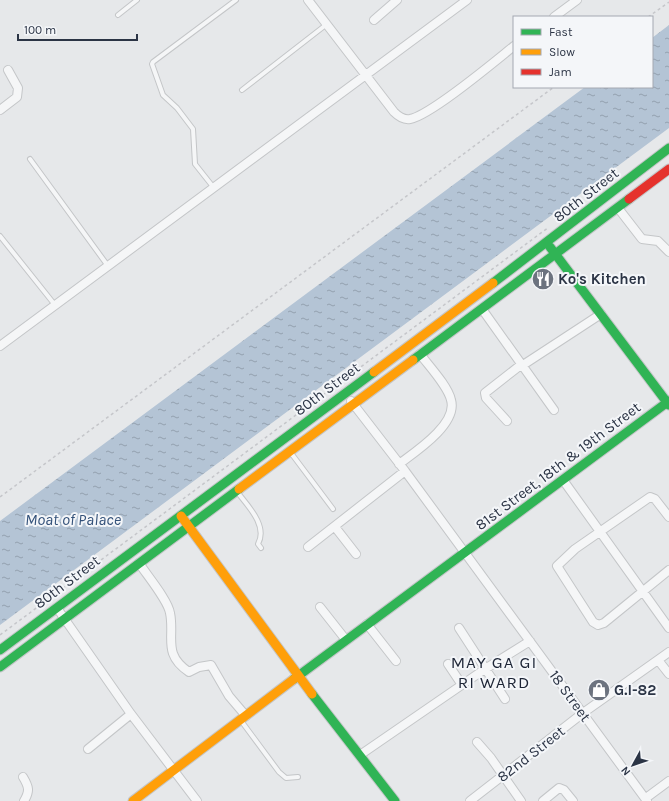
<svg xmlns="http://www.w3.org/2000/svg" width="669" height="801" font-family="Karla,sans-serif">
	<defs>
		<pattern id="water-ripples" width="26" height="14" patternUnits="userSpaceOnUse"><rect width="26" height="14" fill="#b4c4d5"/><path d="M2 4q2-2 4 0t4 0M15 11q2-2 4 0t4 0" fill="none" stroke="#93a0af"/></pattern>
	</defs>
	<rect width="100%" height="100%" fill="#e6e8ea"/>
	<path fill="url(#water-ripples)" d="M669,25V128L0,625V521L585,87H652V38Z"/>
	<g fill="none" stroke-linecap="round" stroke-linejoin="round">
		<g stroke="#c4c6c8" stroke-width="6">
			<path id="lane" d="M118,15L137,0
				M242,90L327,24
				M30,159L108,266
				M214,188L195,164L193,129L177,108L163,95L152,64L153,62L236,0
				M0,236L55,305
				M291,453L333,509
				M238,493C248,506 268,526 258,544L261,548
				M242,722L279,772L286,778L298,777"/>
		</g>
		<g stroke="#c4c6c8" stroke-width="10">
			<path id="street" d="M308,0L394,112C398,116 404,120 410,119C431,115 494,62 514,46
				M554,17L577,0
				M374,20L397,0
				M0,110L17,97L18,88L8,70
				M618,208L642,239L658,241L669,252
				M482,309L554,410
				M0,346L467,0
				M523,365L601,314
				M351,401L405,471L647,801
				M507,421L486,398L485,393L522,364
				M399,464C415,452 458,424 451,400C448,386 429,366 420,354
				M563,480L669,628
				M669,517L655,499L650,497L575,549L557,566L593,622L598,625L604,623L669,570
				M335,527L356,554
				M308,547L405,471
				M139,563C146,574 168,600 170,613C175,637 162,654 189,672L199,667L211,665L229,696L246,716
				M320,607L346,640
				M57,608L131,714L197,801
				M367,624L396,661
				M459,628L505,699
				M658,660L669,674
				M448,664L462,685
				M477,742L491,758L521,801
				M88,749L131,714
				M360,755L485,669L530,641
				M23,777C29,787 30,791 24,801
				M646,798L669,781
				M470,801L583,713L669,652
				M543,801L559,788L564,790L573,801"/>
		</g>
		<g stroke="#c4c6c8" stroke-width="11">
			<path id="fast" d="M550,247L669,405
				M493,283L669,148
				M413,360L629,199
				M0,650L374,372
				M0,667L239,489
				M294,679L669,401
				M312,694L395,801"/>
		</g>
		<g stroke="#c4c6c8" stroke-width="11">
			<path id="slow" d="M374,372L493,283
				M239,489L413,360
				M181,516L312,694
				M133,801L294,679"/>
		</g>
		<g stroke="#c4c6c8" stroke-width="11">
			<path id="jam" d="M629,199L669,169"/>
		</g>
		<path stroke="#c5c6ca" stroke-width="1.5" stroke-dasharray="3 3" stroke-linecap="butt" d="M648,17L669,2
			M0,497L554,87
			M0,635L549,227"/>
		<use href="#lane" stroke="#f5f6f7" stroke-width="4"/>
		<use href="#street" stroke="#f5f6f7" stroke-width="8"/>
		<use href="#fast" stroke="#30b455" stroke-width="9"/>
		<use href="#slow" stroke="#ff9f0a" stroke-width="9"/>
		<use href="#jam" stroke="#e5322d" stroke-width="9"/>
	</g>
	<defs>
		<g id="restaurant-disc" transform="scale(1.15)"><circle r="9.5" fill="#6c737f" stroke="#f4f6f9"/><path d="M-5-6h1v4h1v-4h1v4h1v-4h1v5L-1.5 .5V6h-2V.5L-5-1ZM5-6V6H3V1.5H1.5Q1.5-4 5-6Z" fill="#fff"/></g>
		<g id="shop-disc" transform="scale(1.15)"><circle r="9.5" fill="#6c737f" stroke="#f4f6f9"/><path d="M-5-2.5h2.3a2.7 3.5 0 0 1 5.4 0H5L5.5 6h-11ZM-1.5-2.5h3a1.5 2.3 0 0 0-3 0Z" fill="#fff"/></g>
	</defs>
	<g fill-rule="evenodd">
		<use href="#restaurant-disc" x="543" y="279"/>
		<use href="#shop-disc" x="599" y="690"/>
	</g>
	<g text-anchor="middle" stroke-width="4" stroke-linejoin="round" paint-order="stroke">
		<g font-size="15" fill="#2b3445" stroke="#f4f6f9">
			<text transform="translate(586 195) rotate(-38)" y="5">80th Street</text>
			<text transform="translate(327 389) rotate(-37)" y="5">80th Street</text>
			<text transform="translate(558 466) rotate(-37)" y="5">81st Street, 18th &amp; 19th Street</text>
			<text transform="translate(67 582) rotate(-37)" y="5">80th Street</text>
			<text transform="translate(570 696) rotate(54)" y="5">18 Street</text>
			<text transform="translate(531 754) rotate(-38)" y="5">82nd Street</text>
		</g>
		<g font-size="15" font-weight="bold" fill="#2b3445" stroke="#f4f6f9" text-anchor="start">
			<text x="558" y="284">Ko's Kitchen</text>
			<text x="614" y="695">G.I-82</text>
		</g>
		<g font-size="16" font-style="italic" fill="#34527a" stroke="#f4f6f9">
			<text x="73" y="525">Moat of Palace</text>
		</g>
		<g font-size="17" letter-spacing="1" fill="#1d2536" stroke="#f4f6f9">
			<text x="494" y="668">MAY GA GI<tspan x="494" dy="20">RI WARD</tspan></text>
		</g>
	</g>
	<rect x="513" y="16" width="140" height="72" fill="#f4f6f9" stroke="#a4a8b1"/>
	<rect x="521" y="29" width="20" height="6" fill="#30b455" stroke="#a4a8b1"/>
	<text x="549" y="36" font-size="12" fill="#2b3445">Fast</text>
	<rect x="521" y="49" width="20" height="6" fill="#ff9f0a" stroke="#a4a8b1"/>
	<text x="549" y="56" font-size="12" fill="#2b3445">Slow</text>
	<rect x="521" y="69" width="20" height="6" fill="#e5322d" stroke="#a4a8b1"/>
	<text x="549" y="76" font-size="12" fill="#2b3445">Jam</text>
	<g transform="translate(633 765) rotate(230)" stroke="#f4f6f9" stroke-width="3" paint-order="stroke">
	<path d="M0-3L7 15L0 10L-7 15Z" fill="#2b3445"/>
	<text y="-6" font-size="11" font-weight="bold" text-anchor="middle" fill="#2b3445">N</text>
	</g>
	<path d="M18 34v6h119v-6" fill="none" stroke="#2b3445" stroke-width="2"/>
	<text x="24" y="34" font-size="12" fill="#2b3445" stroke="#f4f6f9" stroke-width="3" paint-order="stroke">100 m</text>
</svg>
